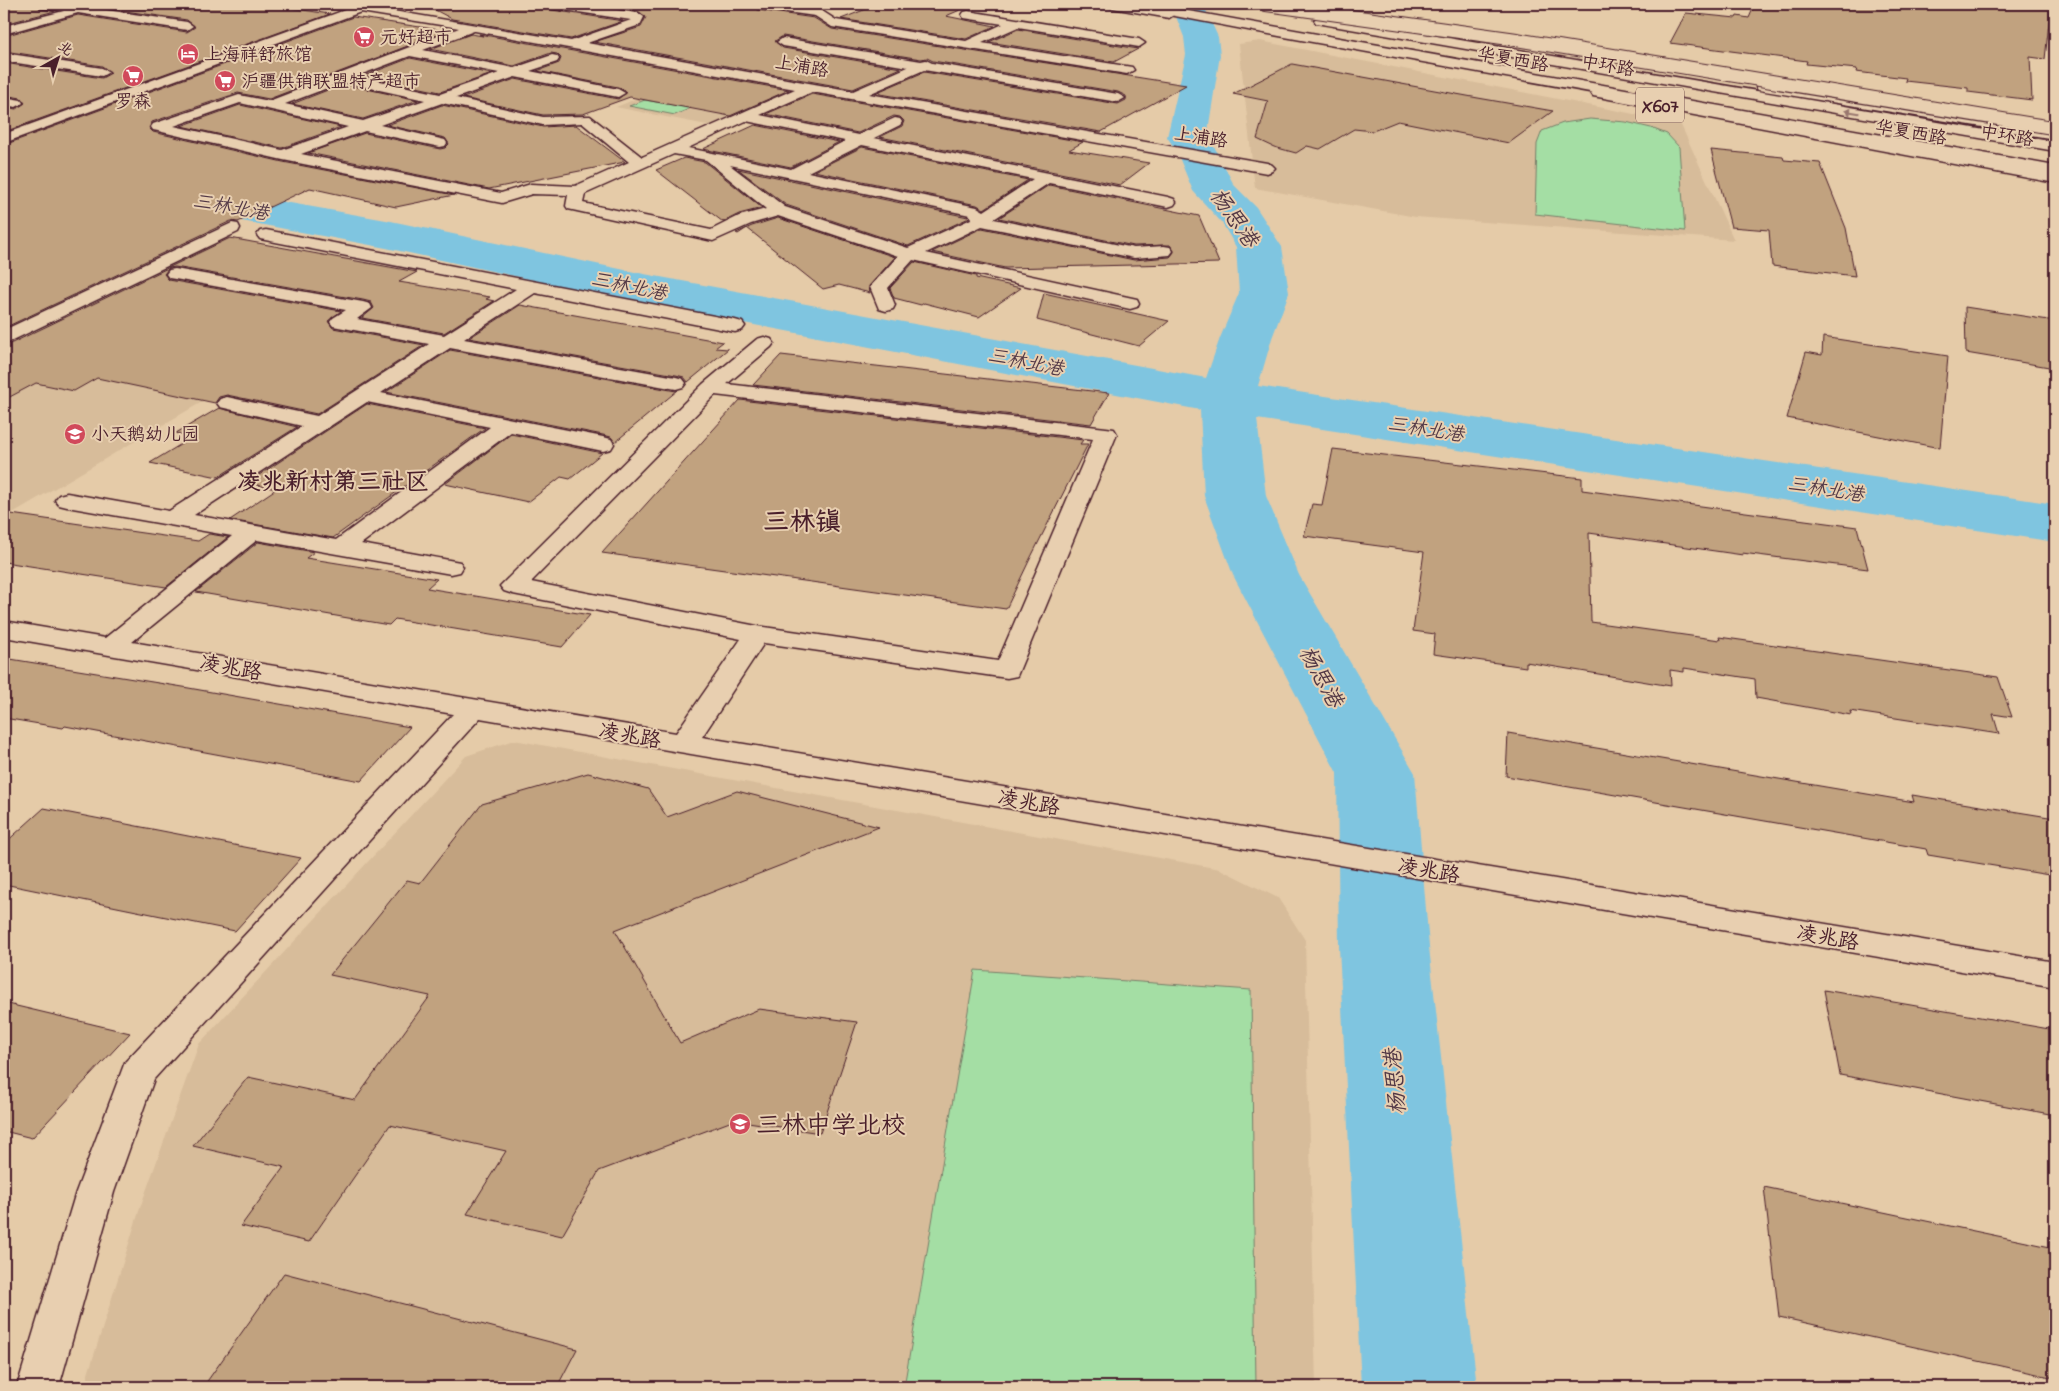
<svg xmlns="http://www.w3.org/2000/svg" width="2059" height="1391" font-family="'Indie Flower','LXGW WenKai TC',sans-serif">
	<rect width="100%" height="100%" fill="#e5cba8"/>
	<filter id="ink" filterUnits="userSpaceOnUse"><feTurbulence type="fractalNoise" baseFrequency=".02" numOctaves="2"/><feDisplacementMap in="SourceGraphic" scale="10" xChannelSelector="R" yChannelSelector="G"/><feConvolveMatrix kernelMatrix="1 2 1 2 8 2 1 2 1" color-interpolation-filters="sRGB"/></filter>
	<g filter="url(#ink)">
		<path fill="#d7bc9a" d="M1260,41L1680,123L1734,240L1416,217L1255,188L1239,44Z
			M688,78L782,96L712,126L616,107Z
			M75,313L289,351L4,518V349Z
			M514,740L1220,869L1278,898L1305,940L1316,1387H84L141,1205L199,1044L466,756Z"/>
		<path fill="#a4dea4" stroke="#777e68" d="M645,100L691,108L675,115L629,106Z
			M1590,119L1626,122L1651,128L1667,134L1679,147L1685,231L1535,214L1537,144L1542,131L1563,123Z
			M975,970L1251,990L1256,1387H904Z"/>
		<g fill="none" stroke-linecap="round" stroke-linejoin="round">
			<path fill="#7fc5e0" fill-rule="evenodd" d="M1171,4H1203L1218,37L1220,55L1207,137L1216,150L1234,185L1256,207L1282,247L1289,293L1272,338L1258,386L2055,504V542L1257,419L1266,496L1299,575L1415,773L1429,947L1477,1387H1361L1339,947L1337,773L1233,575L1204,496L1200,410L644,304L386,248L4,176V152L386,220L644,274L1206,378L1220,338L1239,293L1236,247L1222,223L1193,191L1176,150L1167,137L1186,55L1184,37Z"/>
		</g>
		<path fill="#c1a27f" stroke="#4a1f2b" d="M4,4H36L40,9L55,11L4,24Z
			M77,4H262L330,14L4,132V107L16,109L25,103L21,98L4,95V63L102,78L111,73L102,66L4,51V36L78,15L187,32L195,27L187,20Z
			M424,4H544L552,10L623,21L571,39L452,19Z
			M586,4H750L758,10L814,18L832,29L1186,85L1101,132L875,93L924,72L1118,104L1126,100V96L1118,92L933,61L927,58L921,59L783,36L775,41L783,48L901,68L853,89L594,42L641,27L646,17L638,11Z
			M879,4H974L946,16L995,26L966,39L841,19Z
			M1755,4H1851L1893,9V4H2051L2045,59L2030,57L2032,100L1968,92V88L1905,81L1906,78L1856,72L1857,69L1806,64L1807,61L1670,43L1686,13L1736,18L1737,16L1749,18Z
			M353,17L447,31L269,99L238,93L152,122L149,128L153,132L283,162L454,195L396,207L310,188L238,222L231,221L4,328V145Z
			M1018,29L1138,49L1114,62L989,42Z
			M471,34L483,36L479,34L789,90L730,116L630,97L583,114L543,115L463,98L515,79L618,99L627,92L618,87L537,71L559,63L561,58L557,54L551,53L514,66L430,49Z
			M410,58L492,74L440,92L364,76Z
			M1292,64L1478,98L1553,111L1509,143L1398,121L1373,131L1354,129L1320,149L1307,146L1296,153L1274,147L1257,139L1268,101L1233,94Z
			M343,84L418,100L363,119L292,104Z
			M812,94L1083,142L1069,150L1149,163L1120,185L880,137L902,126L904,121L900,117L894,116L858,133L766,114Z
			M240,105L341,127L282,148L181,126Z
			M442,105L543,127L576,125L625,162L489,189L308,153L365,133L440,149L445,148L449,144L445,138L387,125Z
			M755,125L839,142L791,167L703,149Z
			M862,147L1028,180L984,209L977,205L814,171Z
			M1711,150L1783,157L1784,160L1820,163L1846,228L1855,276L1772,266L1769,230L1731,227Z
			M684,158L705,162L762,208L739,214L723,222L656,170Z
			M738,169L968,217L969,218L908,246L786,205Z
			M1049,185L1199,216L1219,263L1005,268L932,252L982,228L1134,260L1170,257L1174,252L1170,245L1134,246L999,218Z
			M778,218L895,257L869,286L870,293L839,285L823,289L747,228L738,234L736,233L752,226Z
			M230,238L417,272L399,282L490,297L486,299L494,301L444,333L362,318L374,308L371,302L363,300L175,267L169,268L164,274L169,280L341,311L328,321L333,328L424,345L317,414L227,395L219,397L215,403L97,378L74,391L36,383L4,400V345L12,343Z
			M914,262L976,276V278L1021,288L979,317L924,303L921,305L894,298L890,288Z
			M1044,293L1169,321L1139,346L1037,320Z
			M520,305L723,342L715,348L728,349L688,382L684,377L676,375L469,338Z
			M1965,307L2055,321V368L1966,353Z
			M1823,337L1948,356L1940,448L1787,418L1806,352L1822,355Z
			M450,350L676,391L678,390L615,442L611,437L603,435L386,392Z
			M781,355L1109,393L1091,424L753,385Z
			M740,400L1083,440L1080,444H1088L1029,561L1006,609L602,553Z
			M367,404L485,428L333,538L230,520L276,489L247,483Z
			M219,408L297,427L218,477L150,463L193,437L176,433Z
			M511,434L602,453L570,479L561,477L528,502L445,484Z
			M1333,449L1582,478V490L1857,527L1868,569L1742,553L1743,555L1589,533L1591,622L1720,640L1719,637L1998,677L2012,717L1993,714L1999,734L1850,711L1851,715L1756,698L1755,679L1684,668V672L1670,670L1671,686L1526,662V667L1433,654L1435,634L1413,631L1424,552L1304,536L1312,504L1322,505Z
			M4,513L198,541L209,534L228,537L166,587L4,562Z
			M258,542L314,552L306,558L437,579L427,588L590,615L562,647L395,619L389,625L196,592Z
			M4,658L183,687L410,727L361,781L65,726L63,728L4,718Z
			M1508,733L1914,802L1912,795L2055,818V876L1928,855L1926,849L1506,776Z
			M588,773L648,789L667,817L737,791L879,827L615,930L680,1043L759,1009L857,1022L820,1133L735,1120L599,1171L562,1236L467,1214L506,1151L390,1125L309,1242L241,1226L284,1167L193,1146L248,1077L355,1100L430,996L330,975L407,880L420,883L482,804Z
			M44,808L301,858L235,931L4,884V844Z
			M1824,990L2055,1030V1115L1840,1075Z
			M4,1003L130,1033L32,1138L4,1131Z
			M1764,1187L2055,1248V1378L1779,1317Z
			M284,1273L577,1349L557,1387H203Z"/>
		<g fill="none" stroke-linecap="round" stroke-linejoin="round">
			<g stroke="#4a1f2b" stroke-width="3">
				<path id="minor" d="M38,4H66L187,22L193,26L187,30L78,13L4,34V26L64,11L40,7Z
					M325,4H352L571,41L631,20L552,8L546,4H574L638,13L644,17L640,25L587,43L853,91L908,67L783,46L777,42L783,38L921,61L926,60L932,63L1118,94L1125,98L1118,102L924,70L869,94L1267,163L1272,165L1275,168L1272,171L1267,173L812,92L760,115L858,135L895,118L900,119L902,122L900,125L874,138L1168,197L1174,199L1176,202L1174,205L1168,207L1049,183L994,219L1134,248L1164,246L1170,247L1173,251L1170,255L1134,258L982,226L926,253L1137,299L1139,303L1137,307L1130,309L913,260L888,288L895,305L893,309L886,311L879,309L870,287L898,256L778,216L751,224L713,241L568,209L566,206L568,195L532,194L502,203L283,160L158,131L153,130L151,127L153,124L239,95L269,101L459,28L361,12L4,143V134L345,10L327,7ZM474,31H475L795,89L642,157L590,116L543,117L456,98L515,77L618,97L625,93L618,89L530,71L557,62L559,59L557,56L552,55L514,68L423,50ZM410,56L499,73L440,94L357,76ZM343,82L425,100L363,121L285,104ZM240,103L348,127L282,150L174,126ZM442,103L543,125L582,123L629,162L575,186L531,184L501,193L301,154L365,131L440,147L445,146L447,143L445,140L380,125ZM746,121L845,141L791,169L688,148ZM862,145L1033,179L984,211L977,207L808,172ZM674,154L706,160L766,209L739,216L711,230L583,203L585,194ZM730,165L970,215L971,219L908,248L785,207Z
					M752,4H780L819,9L836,20L966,41L1003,24L964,18L962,15L964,12L968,11L1139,39L1145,43L1139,47L1018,27L982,43L1132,67L1134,70L1127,74L832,27L815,16L758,8Z
					M4,53L102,68L109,72L102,76L4,61Z
					M4,97L21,100L23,103L16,107L4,105Z
					M232,223L238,224L240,228L238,232L11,341L4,343V330Z
					M266,230L735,320L742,322L745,326L742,330L735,332L535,293L464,339L676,377L683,379L686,383L683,387L676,389L450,348L381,393L603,437L611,439L614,444L611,449L603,451L511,432L361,544L460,562L463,567L460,572L451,574L257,540L132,642L676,733L741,639L513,594L504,591L500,586L703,384L757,339L764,337L771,339L774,343L771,347L727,384L1106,428L1114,429L1117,434L1017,676L1007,678L764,643L702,737L2055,962V987L480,718L154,1079L114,1192L59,1387H17L76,1192L125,1062L453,714L4,637V621L105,638L232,536L67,507L59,505L55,500L59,495L67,493L169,511L302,426L220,407L217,403L220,399L227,397L317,416L429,344L333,326L330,322L333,318L346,310L175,279L169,278L166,274L169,270L175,269L363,302L370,304L372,308L357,319L444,335L516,289L260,239L257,235L260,231ZM715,395L1093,439L998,661L757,626L531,582ZM367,402L490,427L336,540L194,515Z"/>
			</g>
			<g stroke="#4a1f2b" stroke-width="3">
				<path id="major" d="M1106,4C1119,3 1166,5 1175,14L1169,18L1112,8Z
					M1763,83L2055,131V139L1758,90L1756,87Z
					M1598,89L2055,173V183L1593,96L1591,93Z"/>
			</g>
			<g stroke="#4a1f2b" stroke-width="3">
				<path id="highway" d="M1127,4H1150L2055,166V176L1279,36L1133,8Z
					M1320,16L2055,142V151L1316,23L1314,20Z"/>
			</g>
			<use href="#minor" fill="#e8cfb0" fill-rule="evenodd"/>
			<use href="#major" fill="#e8cfb0" fill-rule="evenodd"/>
			<use href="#highway" fill="#e8cfb0" fill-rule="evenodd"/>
			<g stroke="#4a1f2b" stroke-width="15" stroke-linecap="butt">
				<path id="highway-bridge" d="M1263,4L1513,39L2055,128"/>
			</g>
			<use href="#highway-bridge" stroke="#e8cfb0" stroke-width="13"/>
		</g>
		<defs><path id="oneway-solid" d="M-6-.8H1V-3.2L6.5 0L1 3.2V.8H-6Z" transform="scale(1.25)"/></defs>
		<use fill="#99776e" href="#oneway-solid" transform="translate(1852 112) rotate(-170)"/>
	</g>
	<defs>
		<g id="supermarket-disc" transform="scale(1.125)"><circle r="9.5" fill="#d1495b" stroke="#e8cfb0"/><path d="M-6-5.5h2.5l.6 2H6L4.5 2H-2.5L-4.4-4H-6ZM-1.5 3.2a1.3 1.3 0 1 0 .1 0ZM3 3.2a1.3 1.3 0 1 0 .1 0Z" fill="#fff"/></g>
		<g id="hotel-disc" transform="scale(1.125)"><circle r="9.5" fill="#d1495b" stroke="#e8cfb0"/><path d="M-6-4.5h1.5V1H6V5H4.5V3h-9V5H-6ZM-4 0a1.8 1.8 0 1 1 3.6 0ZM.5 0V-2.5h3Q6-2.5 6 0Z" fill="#fff"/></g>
		<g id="school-disc" transform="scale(1.125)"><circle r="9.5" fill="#d1495b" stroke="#e8cfb0"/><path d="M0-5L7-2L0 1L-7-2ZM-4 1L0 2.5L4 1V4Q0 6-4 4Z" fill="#fff"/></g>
	</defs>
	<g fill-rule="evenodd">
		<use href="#supermarket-disc" x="364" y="37"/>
		<use href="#hotel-disc" x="188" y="54"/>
		<use href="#supermarket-disc" x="133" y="76"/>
		<use href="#supermarket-disc" x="225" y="81"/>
		<use href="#school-disc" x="75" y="434"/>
		<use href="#school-disc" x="740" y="1124"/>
	</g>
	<g text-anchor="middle" stroke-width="4" stroke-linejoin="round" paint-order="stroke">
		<g font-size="18" fill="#4a1f2b" stroke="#e8cfb0" text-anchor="start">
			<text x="380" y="43">元好超市</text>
			<text x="204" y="60">上海祥舒旅馆</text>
			<text x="241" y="87">沪疆供销联盟特产超市</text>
			<text x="133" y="107" text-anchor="middle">罗森</text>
			<text x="91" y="440">小天鹅幼儿园</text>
		</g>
		<g font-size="18" fill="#4a1f2b" stroke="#e8cfb0">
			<text transform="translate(1513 59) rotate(10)" y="6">华夏西路</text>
			<text transform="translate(1608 65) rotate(10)" y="6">中环路</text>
			<text transform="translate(802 66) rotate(10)" y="6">上浦路</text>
			<text transform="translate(1911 132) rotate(10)" y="6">华夏西路</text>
			<text transform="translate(2007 135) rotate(10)" y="6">中环路</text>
			<text transform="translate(1201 137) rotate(9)" y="6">上浦路</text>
		</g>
		<g font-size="19" font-style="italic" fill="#523846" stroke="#e8cfb0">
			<text transform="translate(231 206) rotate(10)" y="7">三林北港</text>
			<text transform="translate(629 285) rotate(12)" y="7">三林北港</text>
			<text transform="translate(1026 361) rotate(11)" y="7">三林北港</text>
			<text transform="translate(1426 428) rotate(9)" y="7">三林北港</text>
			<text transform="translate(1826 488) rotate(9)" y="7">三林北港</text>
		</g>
		<rect fill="#e8cfb0" stroke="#795453" stroke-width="1" x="1636" y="87.5" width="48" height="35" rx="4"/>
		<g font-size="20" font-weight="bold" fill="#4a1f2b">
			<text x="1660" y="112">X607</text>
		</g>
		<g font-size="21" fill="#4a1f2b" stroke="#e8cfb0">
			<text transform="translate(231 667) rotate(10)" y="7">凌兆路</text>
			<text transform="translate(630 735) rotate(10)" y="7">凌兆路</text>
			<text transform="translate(1029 802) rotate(10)" y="7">凌兆路</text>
			<text transform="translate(1429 870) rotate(10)" y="7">凌兆路</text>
			<text transform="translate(1828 937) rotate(10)" y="7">凌兆路</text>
		</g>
		<g font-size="22" font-style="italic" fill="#523846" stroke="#e8cfb0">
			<text transform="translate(1235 217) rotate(55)" y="8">杨思港</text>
			<text transform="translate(1322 676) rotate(61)" y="8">杨思港</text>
			<text transform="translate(1394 1082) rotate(-95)" y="8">杨思港</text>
		</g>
		<g font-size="24" font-weight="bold" fill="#4a1f2b" stroke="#e8cfb0">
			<text x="333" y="489">凌兆新村第三社区</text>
		</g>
		<g font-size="25" fill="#4a1f2b" stroke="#e8cfb0" text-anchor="start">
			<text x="756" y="1133">三林中学北校</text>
		</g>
		<g font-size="26" font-weight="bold" fill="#4a1f2b" stroke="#e8cfb0">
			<text x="802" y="530">三林镇</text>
		</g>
	</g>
	<rect width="2059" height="1391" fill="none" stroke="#e8cfb0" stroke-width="20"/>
	<rect x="10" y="10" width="2039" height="1371" fill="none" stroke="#4a1f2b" stroke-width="2" filter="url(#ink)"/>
	<g transform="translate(58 58) rotate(39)" stroke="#e8cfb0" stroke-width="4" paint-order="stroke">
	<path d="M0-4L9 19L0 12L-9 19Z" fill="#4a1f2b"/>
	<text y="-8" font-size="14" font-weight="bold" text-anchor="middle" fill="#4a1f2b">北</text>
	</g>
</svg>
